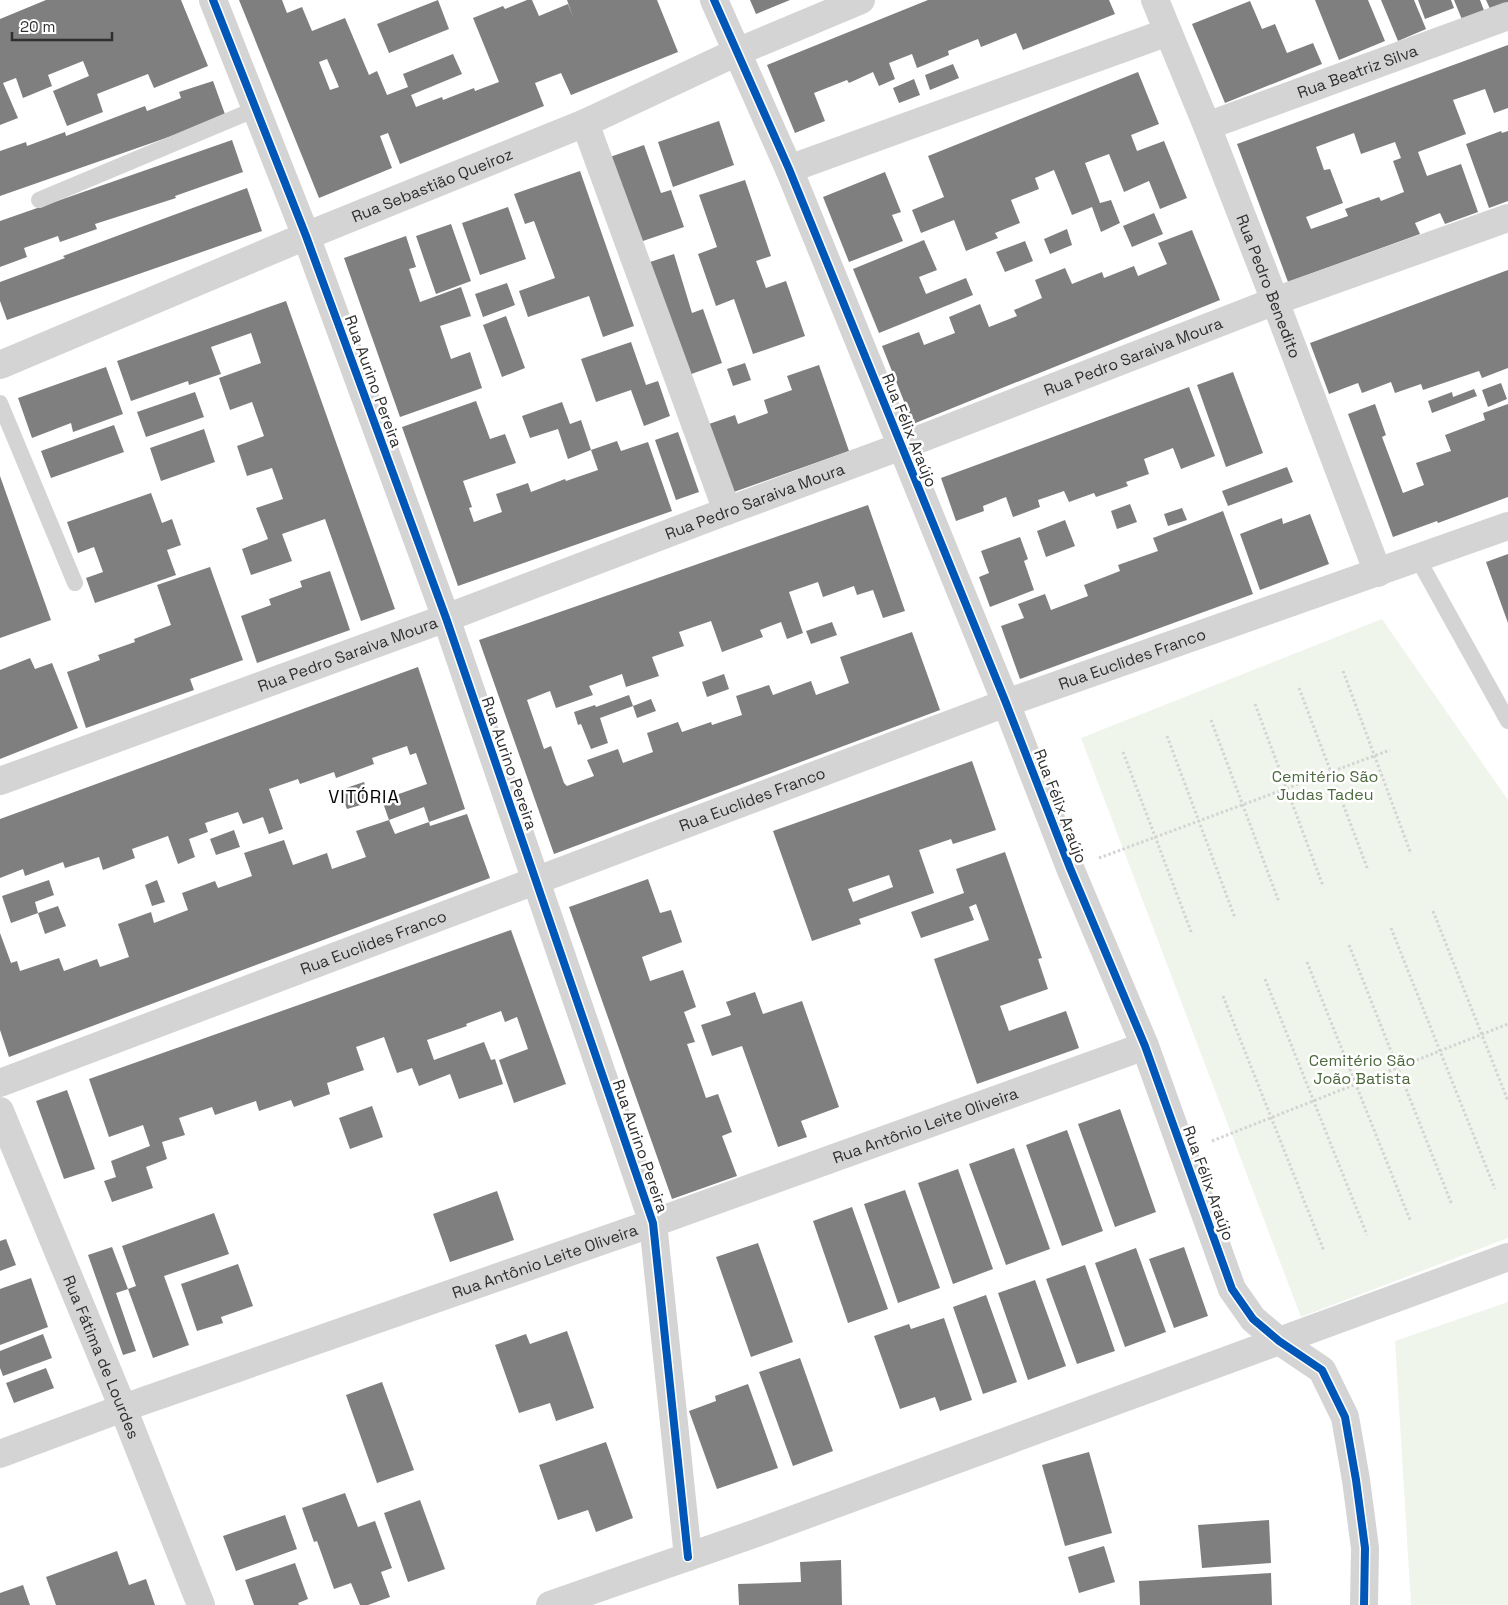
<svg xmlns="http://www.w3.org/2000/svg" width="1508" height="1605" font-family="'Space Grotesk',sans-serif">
	<rect width="100%" height="100%" fill="#fff"/>
	<path fill="#f0f5ec" d="M1382,619L1508,800V1238L1301,1317L1081,738Z
		M1508,1302V1605H1411L1395,1341Z"/>
	<path fill="#7f7f7f" fill-rule="evenodd" d="M46,0H181L208,66L154,88L148,74L97,94L103,112L67,126L53,91L89,76L83,61L48,75L52,86L23,98L16,78L3,83L18,118L0,125V19Z
		M239,0H282L287,13L302,7L312,31L345,18L369,75L377,71L387,95L408,87L403,74L453,54L462,74L411,95L416,107L442,97L443,100L474,88L475,91L499,82L473,18L503,6L505,9L527,0H532L539,16L568,4L573,17L567,0H657L678,52L571,95L561,73L535,83L544,106L400,164L388,133L380,136L392,168L319,198ZM327,59L339,87L330,90L319,62Z
		M438,0L449,29L389,53L377,24Z
		M750,0H790L756,14Z
		M928,0H1109L1115,14L1023,50L1016,33L981,47L978,39L948,51L949,55L917,68L912,54L889,63L895,79L879,86L873,72L849,83L847,80L814,93L825,121L795,133L767,65Z
		M1315,0H1368L1385,41L1339,60Z
		M1381,0H1414L1426,29L1398,41Z
		M1418,0H1451L1454,8L1425,19Z
		M1454,0H1480L1485,13L1463,22Z
		M1486,0H1508V4L1491,11Z
		M1250,1L1262,29L1275,24L1287,53L1313,43L1322,64L1225,103L1192,24Z
		M1508,45V108L1494,113L1485,89L1453,100L1466,134L1418,152L1427,176L1461,164L1478,212L1445,224L1440,213L1415,223L1420,234L1288,282L1237,144ZM1354,133L1361,154L1395,142L1401,158L1393,161L1404,192L1381,201L1379,197L1345,209L1348,216L1311,229L1306,217L1343,203L1330,169L1324,170L1316,147Z
		M953,64L959,78L930,90L925,75Z
		M1138,72L1159,124L1131,135L1137,151L1164,141L1187,198L1160,209L1149,181L1124,192L1109,154L1085,163L1100,203L1111,200L1120,223L1101,232L1092,207L1072,215L1054,170L1035,178L1039,189L1011,200L1020,223L995,233L998,238L966,251L954,220L921,233L912,210L944,197L928,156Z
		M914,79L920,95L899,103L893,88Z
		M213,81L226,117L0,196V151L26,142L27,146L65,132L66,136L145,106L147,111L181,98L179,92Z
		M719,121L734,165L673,187L658,142Z
		M1501,131L1502,133L1508,131V201L1489,208L1466,144Z
		M232,140L243,172L175,196L176,198L95,224L97,229L60,242L58,236L24,248L27,257L0,267V221Z
		M644,145L661,193L671,190L684,227L640,242L610,157Z
		M580,171L634,326L603,337L589,296L528,317L519,291L555,278L534,221L525,224L514,194Z
		M885,172L901,212L892,215L903,241L849,262L823,197Z
		M745,180L771,256L756,261L766,288L786,281L805,336L753,354L734,299L716,306L698,254L717,247L699,195Z
		M247,188L262,231L7,320L0,301V282L65,258L63,256L141,227Z
		M508,207L526,259L480,275L462,223Z
		M1154,213L1163,234L1132,247L1123,226Z
		M451,224L471,281L436,294L416,236Z
		M1067,229L1072,245L1050,254L1044,239Z
		M1192,230L1220,300L913,424L882,346L919,332L924,345L955,333L949,317L980,304L989,327L1017,316L1014,310L1042,298L1035,280L1065,268L1072,284L1102,272L1104,278L1134,266L1138,276L1167,264L1158,243Z
		M406,236L416,267L409,269L420,302L461,287L471,316L440,326L451,359L470,352L482,388L400,417L344,258Z
		M924,240L937,270L919,277L926,294L966,278L973,295L879,333L853,269Z
		M1025,241L1033,261L1005,272L996,252Z
		M674,254L692,313L703,309L722,363L683,377L644,264Z
		M1508,270V368L1482,378L1479,371L1423,390L1421,384L1395,393L1391,382L1362,393L1358,383L1329,394L1310,343Z
		M507,283L515,305L483,317L475,294Z
		M286,301L395,609L361,621L325,519L282,534L292,561L251,575L242,549L268,539L256,508L283,499L272,468L247,476L237,446L264,436L252,402L230,410L219,378L261,363L251,333L211,347L221,374L189,385L188,381L131,401L117,361Z
		M506,316L525,368L502,377L483,325Z
		M631,342L646,385L658,381L670,416L644,426L631,390L596,402L581,359Z
		M745,363L751,380L733,386L727,369Z
		M819,365L849,451L731,493L706,425L735,415L738,424L768,413L764,400L792,390L787,376Z
		M106,367L123,414L73,432L71,423L32,438L18,398Z
		M1233,372L1263,453L1226,467L1197,385Z
		M1501,383L1507,399L1488,407L1482,390Z
		M1189,387L1215,456L1181,469L1173,448L1144,459L1149,474L1126,482L1128,486L1096,497L1094,493L1069,502L1064,491L1038,500L1040,507L1013,517L1006,497L983,506L984,511L956,521L941,478Z
		M1474,389L1477,396L1432,413L1428,401L1452,392L1453,397Z
		M195,392L204,417L146,437L137,412Z
		M476,401L490,439L505,434L516,463L463,481L472,507L469,508L474,522L502,512L496,494L528,483L531,492L565,479L566,481L598,470L591,450L568,459L558,429L530,438L522,416L562,402L570,424L581,420L591,450L617,441L621,451L648,442L672,511L458,586L402,427Z
		M1375,404L1386,435L1382,437L1403,493L1424,485L1416,463L1451,451L1445,435L1485,420L1483,413L1508,404V497L1438,523L1437,521L1393,537L1348,414Z
		M114,425L124,452L51,478L41,451Z
		M204,429L215,462L161,481L150,448Z
		M678,432L699,492L676,500L655,440Z
		M1287,467L1293,482L1228,506L1222,491Z
		M0,476L51,620L0,638Z
		M151,493L162,523L172,519L181,545L167,550L176,575L95,603L86,578L103,572L94,547L78,553L67,522Z
		M1130,504L1137,522L1117,529L1111,511Z
		M868,505L905,611L883,618L873,590L857,595L854,586L823,597L818,582L789,592L803,633L787,639L781,622L760,630L763,637L722,652L711,621L679,632L684,646L652,657L659,676L626,687L622,674L589,686L593,695L556,708L550,691L527,700L544,749L551,746L564,783L567,786L594,776L587,760L618,749L623,763L653,752L647,733L678,722L682,732L711,722L712,725L742,715L736,696L769,685L773,695L811,681L816,695L849,683L840,657L912,632L940,710L554,854L479,640Z
		M1182,508L1187,520L1168,526L1164,514Z
		M1223,511L1253,594L1020,679L1001,626L1024,618L1018,604L1045,594L1051,610L1088,596L1084,585L1120,571L1118,565L1158,551L1153,538Z
		M1310,514L1329,564L1260,590L1240,534L1282,518L1283,524Z
		M1065,520L1075,546L1046,557L1037,531Z
		M1020,537L1028,559L1024,561L1034,590L990,607L979,577L989,573L981,551Z
		M1508,554V623L1486,562Z
		M210,567L243,660L190,679L194,690L86,728L67,672L100,660L98,655L135,642L134,639L171,625L157,585Z
		M330,571L350,630L257,663L241,616L271,605L269,599L302,587L300,581Z
		M832,622L837,635L811,644L806,631Z
		M30,658L35,669L52,663L78,728L0,759V670Z
		M418,667L465,809L429,822L424,807L389,820L382,800L427,784L416,753L410,755L407,746L372,758L374,764L336,778L334,772L300,784L298,779L269,789L283,829L269,834L263,817L243,824L238,812L205,823L208,832L189,839L195,857L178,864L168,836L132,849L135,858L103,870L99,857L65,868L63,862L25,876L23,869L0,878V819Z
		M724,674L729,689L707,697L702,682Z
		M629,695L633,706L600,718L608,743L591,749L581,724L578,725L574,712L595,705L596,707Z
		M651,699L656,711L637,718L633,706Z
		M972,761L996,830L953,844L951,839L919,850L934,893L859,919L861,924L812,941L773,831ZM889,875L893,887L853,902L848,889Z
		M364,782L371,802L347,809L340,790Z
		M467,814L490,878L9,1057L0,1030V933L11,963L17,961L20,971L59,958L64,971L97,959L100,967L129,957L118,924L151,912L154,923L188,910L182,893L215,881L218,888L252,876L244,853L284,840L293,865L327,853L332,869L366,857L356,831L389,820L395,834L429,822L430,826Z
		M234,830L240,847L216,855L210,839Z
		M1005,852L1042,958L1038,959L1048,989L1000,1006L1009,1031L1066,1011L1079,1048L977,1084L934,959L989,940L976,904L969,907L974,920L921,938L911,912L964,893L956,869Z
		M648,879L660,913L671,910L682,942L642,957L650,981L683,970L696,1007L684,1012L695,1042L687,1044L706,1098L718,1094L732,1132L722,1136L737,1176L672,1199L569,907Z
		M49,880L54,895L35,902L38,913L11,923L2,896Z
		M157,880L165,902L152,906L145,885Z
		M58,906L66,926L45,934L38,913Z
		M511,930L566,1084L514,1103L499,1060L528,1049L517,1017L505,1022L501,1011L466,1024L467,1026L427,1040L434,1060L484,1042L491,1060L495,1059L503,1084L459,1099L450,1074L419,1086L412,1068L397,1073L384,1037L356,1047L364,1070L327,1083L330,1094L294,1107L291,1100L259,1111L256,1101L215,1115L212,1107L179,1118L185,1135L162,1142L167,1159L146,1167L153,1188L112,1202L104,1181L116,1177L111,1161L150,1146L143,1125L109,1137L89,1079Z
		M755,992L763,1014L802,1001L839,1107L801,1121L807,1137L778,1147L742,1046L712,1056L701,1025L731,1015L726,1002Z
		M67,1090L95,1169L64,1179L36,1101Z
		M372,1106L383,1137L350,1149L339,1118Z
		M1120,1109L1156,1212L1115,1227L1078,1124Z
		M1067,1130L1103,1231L1062,1246L1026,1145Z
		M1014,1148L1050,1249L1006,1265L969,1164Z
		M958,1169L993,1269L953,1284L918,1183Z
		M905,1190L940,1288L898,1303L864,1204Z
		M497,1191L514,1240L450,1262L433,1214Z
		M852,1207L888,1309L848,1323L813,1221Z
		M214,1213L229,1254L164,1276L189,1345L153,1358L128,1289L136,1286L122,1246Z
		M6,1239L16,1265L0,1271V1241Z
		M758,1243L793,1342L751,1357L716,1257Z
		M112,1247L128,1289L116,1293L136,1351L123,1355L88,1255Z
		M1184,1247L1208,1316L1174,1328L1149,1259Z
		M1136,1248L1166,1332L1125,1347L1095,1263Z
		M238,1264L253,1306L221,1317L223,1323L197,1331L181,1284Z
		M1085,1265L1115,1351L1077,1364L1046,1279Z
		M31,1278L48,1327L0,1345V1289Z
		M1035,1280L1066,1366L1028,1380L998,1293Z
		M986,1295L1017,1382L983,1394L953,1307Z
		M944,1318L972,1400L940,1411L935,1397L900,1409L874,1336L909,1324L911,1329Z
		M567,1331L594,1408L556,1421L550,1403L519,1413L495,1345L526,1334L530,1344Z
		M43,1334L52,1358L3,1376L0,1368V1351Z
		M800,1358L833,1451L793,1466L759,1372Z
		M46,1368L54,1388L14,1403L6,1383Z
		M382,1382L414,1470L377,1483L346,1395Z
		M748,1384L778,1468L717,1489L689,1411L716,1401L715,1396Z
		M606,1442L633,1518L596,1532L588,1510L558,1520L539,1465Z
		M1089,1452L1112,1533L1065,1546L1042,1465Z
		M345,1493L358,1527L375,1521L392,1568L381,1572L390,1597L368,1605H360L351,1583L334,1589L317,1541L314,1542L302,1508Z
		M420,1500L445,1569L408,1582L384,1513Z
		M285,1515L297,1549L236,1571L223,1536Z
		M1269,1520L1271,1563L1202,1568L1198,1525Z
		M1104,1546L1115,1582L1079,1593L1068,1557Z
		M117,1551L129,1585L146,1579L155,1605H56L46,1577Z
		M841,1560L842,1605H739L738,1584L801,1582L800,1562Z
		M295,1563L308,1599L298,1603L299,1605H254L245,1580Z
		M1271,1573L1272,1605H1140L1139,1581Z
		M23,1585L30,1605H0V1593Z"/>
	<g fill="none" stroke-linecap="round" stroke-linejoin="round">
		<path stroke="#d4d4d4" stroke-width="3" stroke-dasharray="2.5 2.5" stroke-linecap="butt" d="M1343,671L1411,854
			M1299,688L1368,870
			M1255,704L1323,886
			M1211,720L1279,902
			M1167,736L1235,918
			M1123,752L1192,934
			M1099,858L1390,750
			M1433,911L1508,1101
			M1391,928L1495,1189
			M1349,945L1452,1205
			M1307,962L1410,1220
			M1265,979L1367,1235
			M1223,996L1324,1251
			M1212,1141L1508,1024"/>
		<path stroke="#d4d4d4" stroke-width="16" d="M39,200L256,109
			M0,403L75,583
			M1418,559L1508,721"/>
		<g stroke="#d4d4d4" stroke-width="28">
			<path d="M213,0L306,236L446,618L653,1223L688,1557"/>
			<path d="M714,0L789,169L1006,703L1070,868L1145,1046L1232,1289L1253,1319L1279,1341L1322,1370L1345,1417L1356,1480L1365,1548L1364,1605"/>
			<path id="s1" d="M1155,0L1207,126L1275,301L1378,573"/>
			<path d="M585,123L727,511"/>
			<path id="s2" d="M1207,126L1508,16"/>
			<path d="M789,169L1168,32"/>
			<path id="s3" d="M0,365L306,236L585,123L737,52L861,0"/>
			<path id="s4" d="M0,781L446,618L727,511L902,446L1275,301L1508,218"/>
			<path id="s5" d="M0,1083L1006,703L1508,526"/>
			<path id="s6" d="M0,1454L123,1408L653,1223L1145,1046"/>
			<path d="M550,1605L762,1531L1508,1257"/>
		</g>
		<path stroke="#d4d4d4" stroke-width="28" id="s7" d="M0,1111L123,1408L201,1605"/>
		<g stroke="#fff" stroke-width="11">
			<path id="cycleway" d="M213,0L306,236L446,618L653,1223L688,1557
				M714,0L789,169L1006,703L1070,868L1145,1046L1232,1289L1253,1319L1279,1341L1322,1370L1345,1417L1356,1480L1365,1548L1364,1605"/>
		</g>
		<use href="#cycleway" stroke="#0057b8" stroke-width="8"/>
	</g>
	<g text-anchor="middle" stroke-width="5" stroke-linejoin="round" paint-order="stroke">
		<g font-size="16" fill="#2f2f2f" stroke="#fff">
			<text dy="6" stroke="none"><textPath href="#s2" startOffset="160">Rua Beatriz Silva</textPath></text>
			<text dy="6" stroke="none"><textPath href="#s3" startOffset="468">Rua Sebastião Queiroz</textPath></text>
			<text dy="6" stroke="none"><textPath href="#s1" startOffset="308">Rua Pedro Benedito</textPath></text>
			<text dy="6" stroke="none"><textPath href="#s4" startOffset="1210">Rua Pedro Saraiva Moura</textPath></text>
			<text transform="translate(374 381) rotate(70)" y="6">Rua Aurino Pereira</text>
			<text transform="translate(910 430) rotate(68)" y="6">Rua Félix Araújo</text>
			<text dy="6" stroke="none"><textPath href="#s4" startOffset="805">Rua Pedro Saraiva Moura</textPath></text>
			<text dy="6" stroke="none"><textPath href="#s4" startOffset="370">Rua Pedro Saraiva Moura</textPath></text>
			<text dy="6" stroke="none"><textPath href="#s5" startOffset="1209">Rua Euclides Franco</textPath></text>
			<text transform="translate(510 763) rotate(71)" y="6">Rua Aurino Pereira</text>
			<text dy="6" stroke="none"><textPath href="#s5" startOffset="804">Rua Euclides Franco</textPath></text>
			<text transform="translate(1061 806) rotate(69)" y="6">Rua Félix Araújo</text>
			<text dy="6" stroke="none"><textPath href="#s5" startOffset="399">Rua Euclides Franco</textPath></text>
			<text dy="6" stroke="none"><textPath href="#s6" startOffset="982">Rua Antônio Leite Oliveira</textPath></text>
			<text transform="translate(641 1146) rotate(71)" y="6">Rua Aurino Pereira</text>
			<text transform="translate(1209 1183) rotate(70)" y="6">Rua Félix Araújo</text>
			<text dy="6" stroke="none"><textPath href="#s6" startOffset="578">Rua Antônio Leite Oliveira</textPath></text>
			<text dy="6" stroke="none"><textPath href="#s7" startOffset="266">Rua Fátima de Lourdes</textPath></text>
		</g>
		<g font-size="16" fill="#4d693d" stroke="#fff">
			<text x="1325" y="782">Cemitério São<tspan x="1325" dy="18">Judas Tadeu</tspan></text>
			<text x="1362" y="1066">Cemitério São<tspan x="1362" dy="18">João Batista</tspan></text>
		</g>
		<g font-size="18" letter-spacing="1" fill="#000" stroke="#fff">
			<text x="364" y="803">VITÓRIA</text>
		</g>
	</g>
	<path d="M12 32v8h100v-8" fill="none" stroke="#2f2f2f" stroke-width="2.5"/>
	<text x="20" y="32" font-size="15" fill="#2f2f2f" stroke="#ffffff" stroke-width="4" paint-order="stroke">20 m</text>
</svg>
